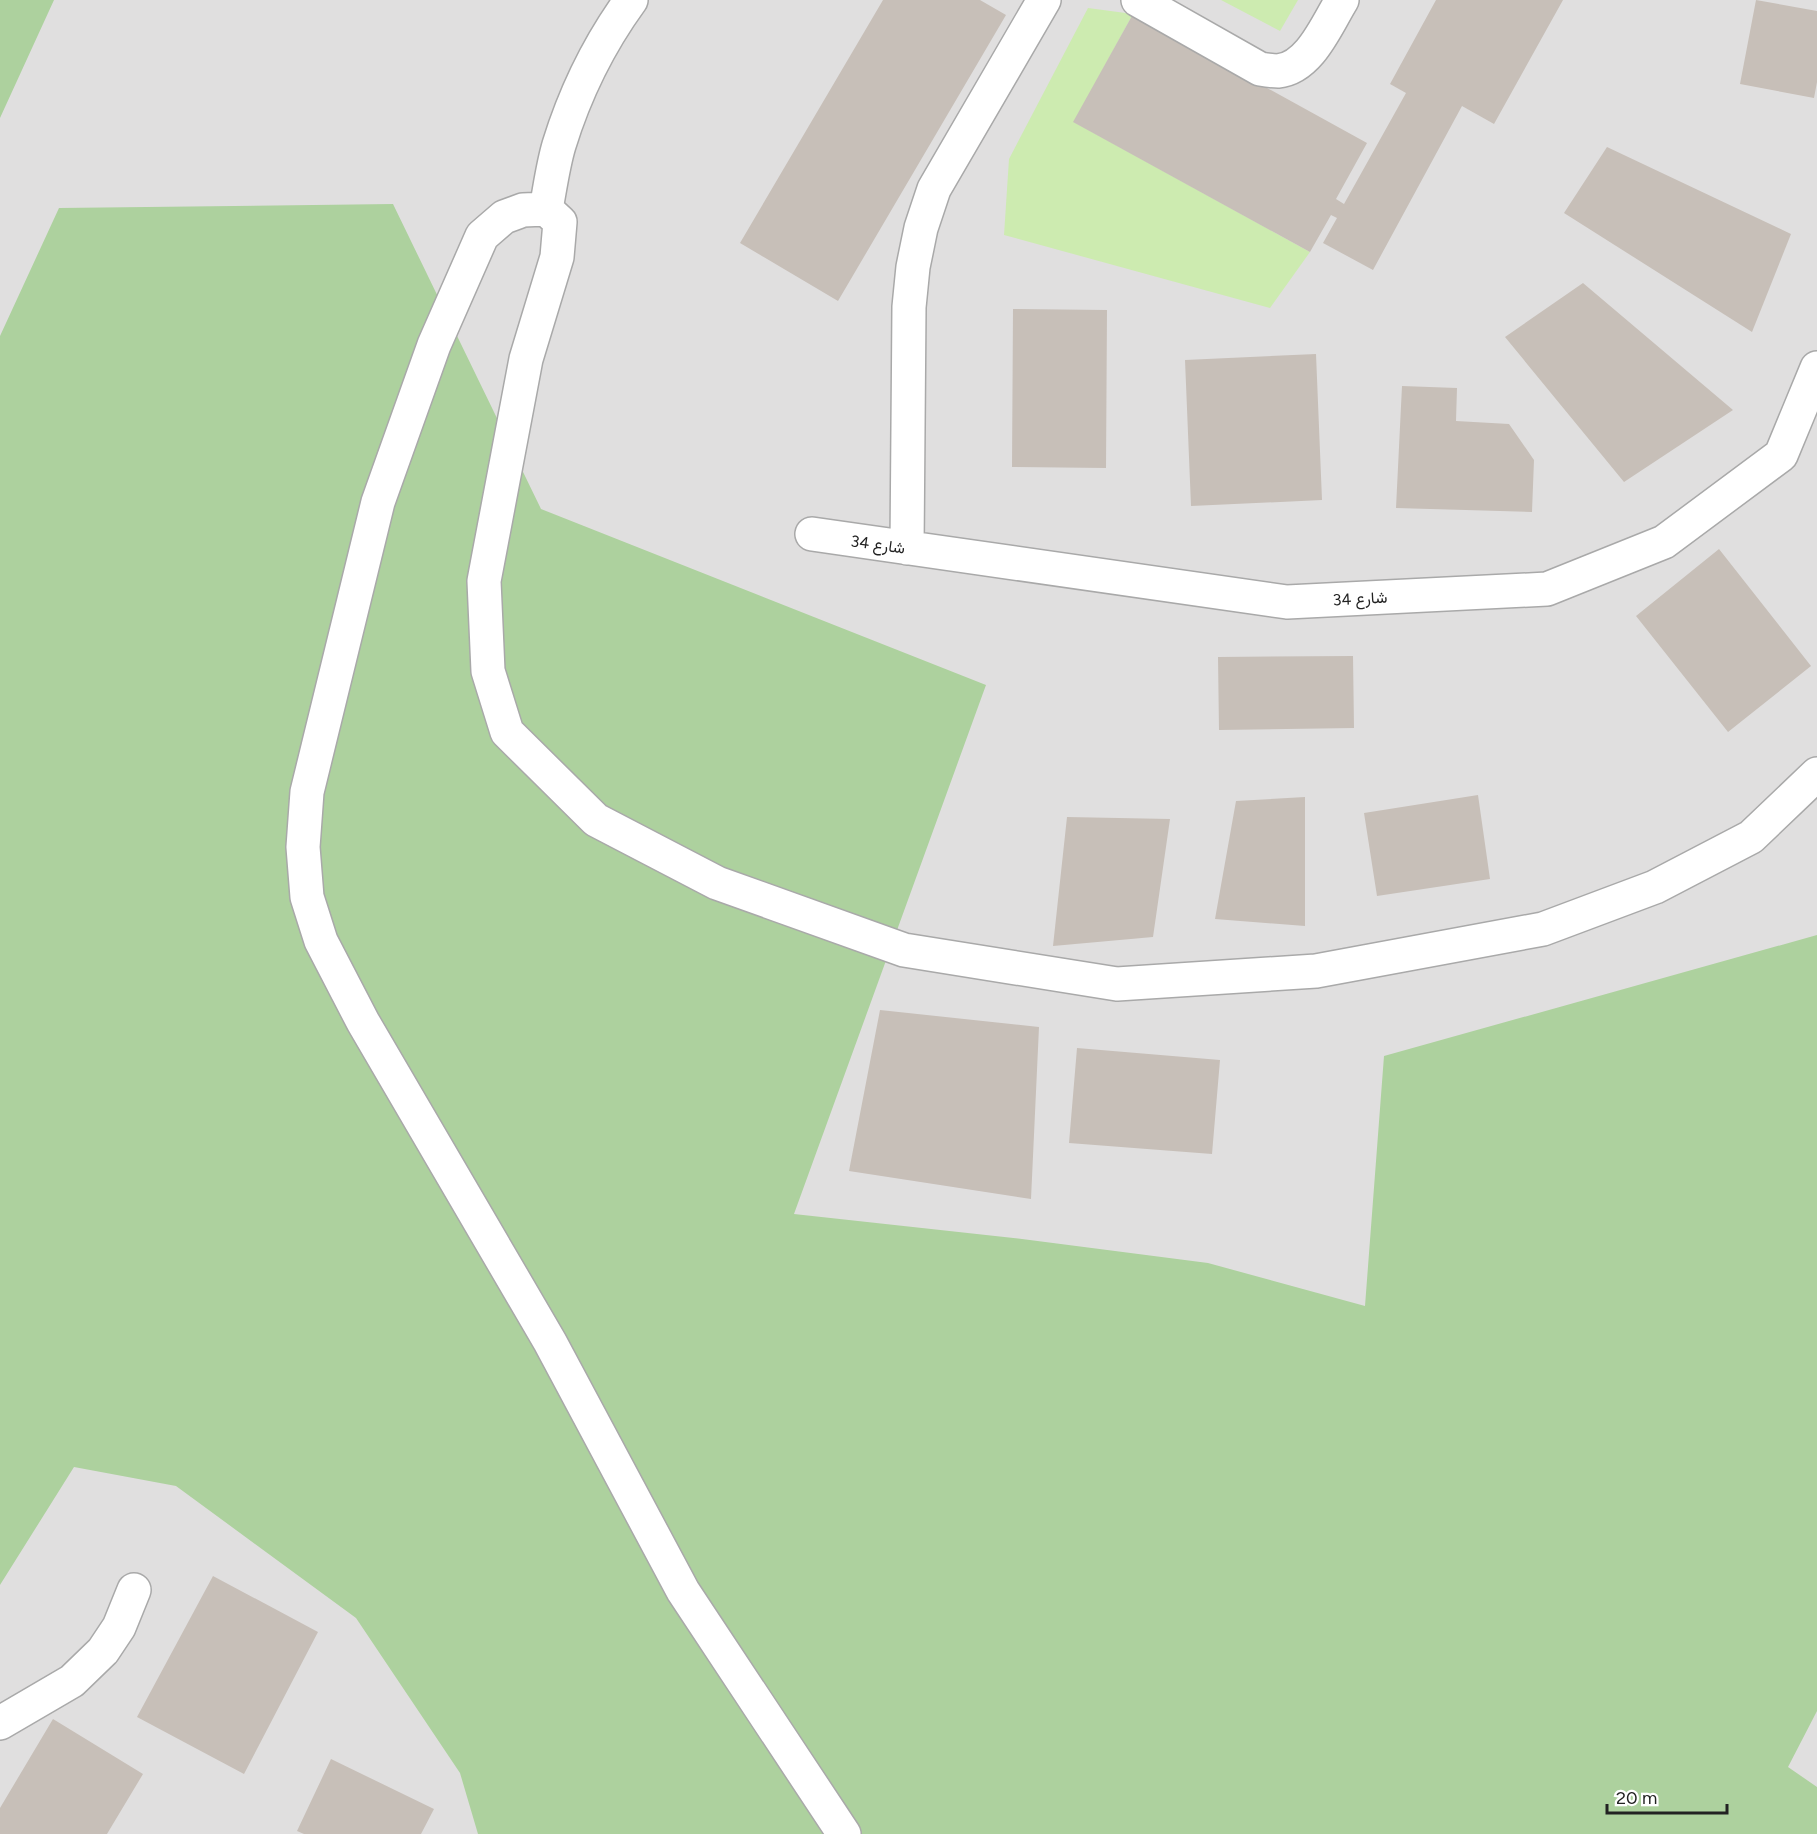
<svg xmlns="http://www.w3.org/2000/svg" width="1817" height="1834" font-family="Figtree,Vazirmatn,sans-serif">
	<rect width="100%" height="100%" fill="#f2efe9"/>
	<path fill="#e0dfdf" d="M0,0H1817V1834H0Z"/>
	<path fill="#cdebb0" d="M1221,0H1298L1280,31Z
		M1088,8L1133,14L1074,122L1310,252L1270,308L1004,235L1009,159Z"/>
	<path fill="#add19e" d="M0,0H54L0,118Z
		M393,204L541,509L986,685L794,1214L1022,1239L1208,1263L1365,1306L1384,1056L1817,935V1711L1788,1767L1817,1787V1834H478L460,1773L356,1618L176,1486L74,1467L0,1585V336L59,208Z"/>
	<path fill="#c7bfb8" d="M883,0H980L1006,15L838,301L740,243Z
		M1436,0H1563L1494,124L1462,106L1373,270L1323,243L1337,218L1331,215L1310,252L1073,122L1133,14L1367,143L1336,199L1344,204L1406,93L1390,84Z
		M1756,0L1817,11V82L1814,98L1740,84Z
		M1607,147L1791,234L1752,332L1564,213Z
		M1583,283L1733,410L1624,482L1505,337Z
		M1013,309L1107,310L1106,468L1012,467Z
		M1316,354L1322,500L1191,506L1185,360Z
		M1402,386L1457,388L1456,421L1509,424L1534,460L1532,512L1396,508Z
		M1719,549L1811,666L1728,732L1636,616Z
		M1353,656L1354,728L1219,730L1218,657Z
		M1478,795L1490,879L1377,896L1364,813Z
		M1305,797V926L1215,919L1236,801Z
		M1067,817L1170,819L1153,937L1053,946Z
		M880,1010L1039,1027L1031,1199L849,1171Z
		M1077,1048L1220,1060L1212,1154L1069,1143Z
		M213,1576L318,1632L244,1774L137,1717Z
		M53,1719L143,1774L107,1834H0V1808Z
		M331,1759L434,1809L421,1834H304L297,1831Z"/>
	<g fill="none" stroke-linecap="round" stroke-linejoin="round">
		<g stroke="#a9a9a9" stroke-width="36">
			<path id="minor" d="M1138,0L1260,69C1266,70 1272,71 1278,71C1310,68 1327,24 1342,0
				M546,209C550,188 553,165 559,145C575,93 599,44 631,0
				M812,534L1287,602L1547,589L1664,542L1781,455L1817,368
				M907,548L909,307L913,267L921,228L934,189L1044,0
				M0,1723L72,1681L103,1651L119,1627L134,1590
				M844,1834L683,1591L550,1342L363,1022L321,941L307,897L303,847L307,792L378,502L434,345L482,236L504,217L523,210L546,209L560,222L557,257L526,359L484,581L488,671L507,732L596,820L717,883L904,950L1117,984L1316,971L1543,929L1655,887L1751,837L1817,774"/>
		</g>
		<use href="#minor" stroke="#fff" stroke-width="33"/>
	</g>
	<g text-anchor="middle" stroke-width="6" stroke-linejoin="round" paint-order="stroke">
		<g font-size="16" fill="#222" stroke="#fff">
			<text transform="translate(878 544) rotate(8)" y="6">شارع 34</text>
			<text transform="translate(1360 598) rotate(-3)" y="6">شارع 34</text>
		</g>
	</g>
	<path d="M1607 1804v9h120v-9" fill="none" stroke="#222222" stroke-width="3"/>
	<text x="1616" y="1804" font-size="18" fill="#222222" stroke="#ffffff" stroke-width="4.5" paint-order="stroke">20 m</text>
</svg>
